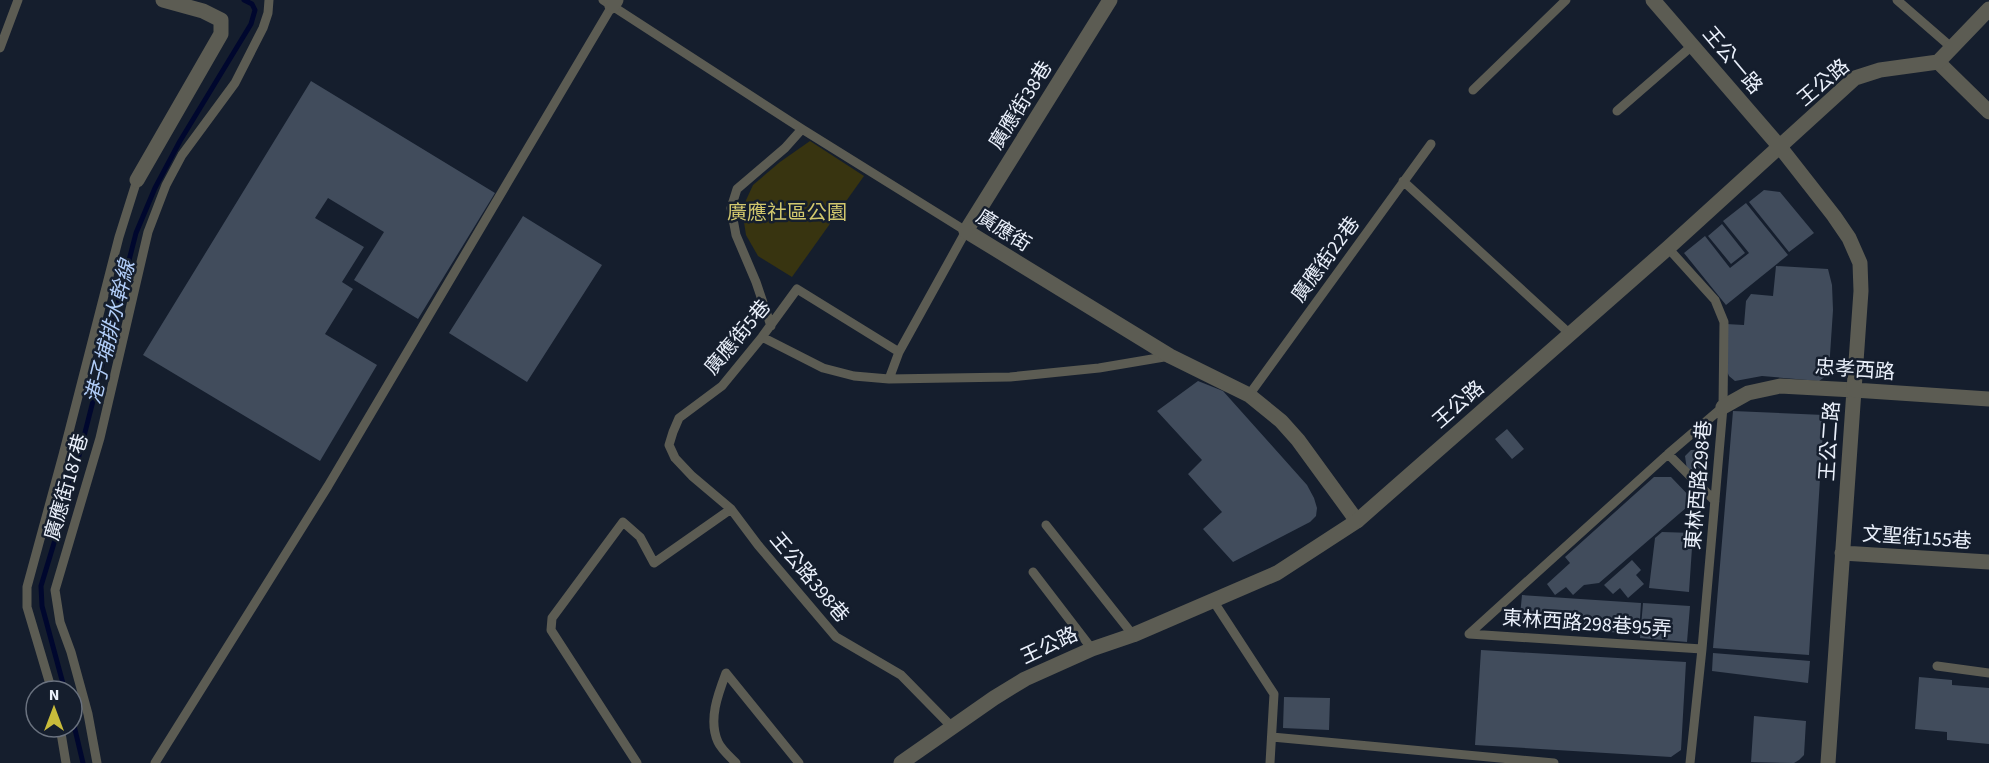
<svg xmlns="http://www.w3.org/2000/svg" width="1989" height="763" font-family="'Source Sans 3','Noto Sans TC',sans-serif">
	<rect width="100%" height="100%" fill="#151e2d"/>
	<path fill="#383410" d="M810,141L864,176L792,277L758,256L746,235L742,209L753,185L780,162Z"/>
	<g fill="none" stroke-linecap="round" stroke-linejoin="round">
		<path stroke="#00072e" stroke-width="5" d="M65,691L42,606L41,586L71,487L136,233L155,188L180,141L251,24L255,10L252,4L244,0
			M72,717L83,763"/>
	</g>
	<path fill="#414c5c" d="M311,81L495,193L418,319L354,280L384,232L328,198L315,218L364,247L342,282L353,289L325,334L377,365L320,461L143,355Z
		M1764,190L1780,192L1814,233L1789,252L1749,202Z
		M1746,203L1788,255L1726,305L1684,253L1705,236L1730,268L1749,253L1723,221Z
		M523,216L602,265L527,382L449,333Z
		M1722,224L1745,253L1731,264L1708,236Z
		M1776,266L1828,269L1832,285L1833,310L1829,370L1826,376L1819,381L1762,376L1735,381L1729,376L1725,367L1726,324L1744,325L1746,301L1751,294L1773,296Z
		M1198,381L1223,391L1307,485L1314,498L1317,508L1316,516L1310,522L1233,562L1203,529L1222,512L1188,474L1202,460L1157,411Z
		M1733,411L1824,415L1809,655L1713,648Z
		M1507,429L1524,449L1512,459L1495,439Z
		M1706,449L1704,476L1698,482L1687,470L1685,456L1691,450Z
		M1654,477H1671L1694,501L1599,583L1584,585L1573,595L1566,587L1555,595L1547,584L1570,563L1565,557Z
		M1662,532L1693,533L1689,592L1649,588L1655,538Z
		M1632,560L1641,570L1636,575L1644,584L1628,598L1620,588L1613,594L1604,585Z
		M1522,595L1641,603L1639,634L1519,626Z
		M1643,603L1690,606L1687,642L1640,638Z
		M1481,650L1686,662L1681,750L1671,757L1475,745Z
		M1713,653L1810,661L1808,683L1712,671Z
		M1919,677L1952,680V685L1989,688V744L1947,740V732L1915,729Z
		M1284,697L1330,698L1329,730L1283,728Z
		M1754,716L1806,721L1804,755L1799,760L1794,763L1751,762Z"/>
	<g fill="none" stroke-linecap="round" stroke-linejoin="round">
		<path stroke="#5c5c53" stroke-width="9" d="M603,0L802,129L966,231L899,352L889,379
			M1897,0L1951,47
			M0,48L18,0
			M1473,90L1566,0
			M1617,111L1693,45
			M1403,181L1570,334
			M1668,248L1715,300L1724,322L1723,407L1702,649L1690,763
			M771,326L756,282L736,235L731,208L737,189L785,148L802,129
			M762,337L823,368L854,376L889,379L1010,377L1099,368L1170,356
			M899,352L797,289L762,337L722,386L679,418L673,432L669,445L675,458L692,476L731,509L758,545L836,637L901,675L952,727
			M1249,395L1431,144
			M1668,454L1715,501
			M1046,525L1133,635
			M1033,572L1092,649
			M1212,599L1274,694L1270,763
			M1469,634L1668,454L1723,407
			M1469,634L1702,649
			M1937,666L1989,673
			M52,691L27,607V587L63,455L119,237L137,180
			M60,727L66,763
			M1272,737L1554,763
			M97,763L88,714L71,652L60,622L55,590L100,438L148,232L166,185L182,155L235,83L263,28L268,13L269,0
			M155,763L328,486L612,6
			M637,763L551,630L552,618L623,522L640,537L654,563L731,509
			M736,763C730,757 721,749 718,742C708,720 718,694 726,673L799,763"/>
		<path stroke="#5c5c53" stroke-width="15" d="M1110,0L966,231L1170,356L1249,395L1281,421L1298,440L1357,521
			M612,6L616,0
			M1938,62L1989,112
			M137,180L221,34V20L203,11L163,0
			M1723,407L1748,393L1780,386L1854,390L1828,763
			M1842,553L1989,562"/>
		<path stroke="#5c5c53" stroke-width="15" d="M1653,0L1780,147L1834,216L1849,238L1860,263L1861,291L1854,390L1989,399
			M901,763L994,698L1025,679L1092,649L1133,635L1277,573L1357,521L1668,248L1855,78L1880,70L1938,62L1989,9"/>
	</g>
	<g text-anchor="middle" stroke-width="5" stroke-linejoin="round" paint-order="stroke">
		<g font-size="20" fill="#eaf0fb" stroke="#151e2d">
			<text transform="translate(1733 60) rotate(50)" y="7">王公一路</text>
			<text transform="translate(1823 82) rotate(-40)" y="7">王公路</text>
			<text transform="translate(1020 105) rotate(-58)" y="7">廣應街38巷</text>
			<text transform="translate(1004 230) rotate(32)" y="7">廣應街</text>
			<text transform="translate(1325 259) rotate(-54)" y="7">廣應街22巷</text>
			<text transform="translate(737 337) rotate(-50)" y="7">廣應街5巷</text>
			<text transform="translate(1855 369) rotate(4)" y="7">忠孝西路</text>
			<text transform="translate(1458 404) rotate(-41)" y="7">王公路</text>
			<text transform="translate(1829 441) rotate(-86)" y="7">王公二路</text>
			<text transform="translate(1698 485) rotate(-85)" y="7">東林西路298巷</text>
			<text transform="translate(66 487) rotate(-74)" y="7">廣應街187巷</text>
			<text transform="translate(1917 537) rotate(4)" y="7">文聖街155巷</text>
			<text transform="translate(810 577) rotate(50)" y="7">王公路398巷</text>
			<text transform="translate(1587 623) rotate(4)" y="7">東林西路298巷95弄</text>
			<text transform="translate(1049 645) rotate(-25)" y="7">王公路</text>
		</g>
		<g font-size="20" fill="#d1c76d" stroke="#151e2d">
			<text x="787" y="219">廣應社區公園</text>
		</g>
		<g font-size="21" font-style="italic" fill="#b1cdf8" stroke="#151e2d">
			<text transform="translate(110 332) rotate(-76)" y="7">港子埔排水幹線</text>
		</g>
	</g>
	<g transform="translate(54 709)"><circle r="28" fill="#151e2d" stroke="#6a727f" stroke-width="1.5"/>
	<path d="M0-4.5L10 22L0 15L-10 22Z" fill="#c8bb3b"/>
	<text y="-9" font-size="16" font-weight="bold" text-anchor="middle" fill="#eaf0fb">N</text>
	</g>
</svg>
